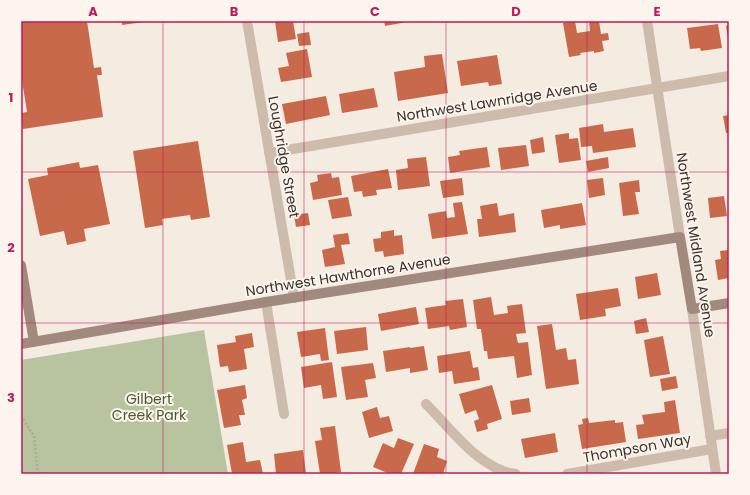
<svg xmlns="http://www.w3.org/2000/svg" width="750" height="495" font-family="Poppins,sans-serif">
	<rect width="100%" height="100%" fill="#f4ebe1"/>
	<path fill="#b8c4a0" d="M204,330L228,474H21V360Z"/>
	<path fill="#c8694b" d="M21,21H87L94,68L101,67L102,75H97L103,117L23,129L21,113L27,112L21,74Z
		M122,21H144V22L122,25Z
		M275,21H293L296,39L278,42Z
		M384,21H407V22L385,26Z
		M575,21L577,33L590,31L589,21H599L601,34L608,33L609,40L602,41L604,51L594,53V51L580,53L581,55L569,57L563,23Z
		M718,24L722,48L701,51L700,48L690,49L687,28Z
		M729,25V38H728L726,26Z
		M309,32L311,45L299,46L297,34Z
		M307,49L312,77L281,82L278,68L289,66L286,53Z
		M442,54L448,93L398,101L394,72L425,67L424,56Z
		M497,55L502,84L489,86L488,82L461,86L457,61Z
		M374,88L378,107L342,113L339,94Z
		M326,96L330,115L286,124L282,104Z
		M729,115V133H726L723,116Z
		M603,124L604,132L633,128L636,147L593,153L592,146L581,147L579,128Z
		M569,133V139L578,138L581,160L559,163L555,135Z
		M543,137L545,152L532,154L530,140Z
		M198,141L210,217L191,220L190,215L162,219L163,225L145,228L133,151Z
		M526,145L529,166L501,170L498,148Z
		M487,147L490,167L450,173L448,157L460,155L459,151Z
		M426,157L430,186L398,190L396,170L408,168L407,159Z
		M608,157L609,168L588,172L586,161Z
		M79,162L80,168L98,165L110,224L84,229L86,241L67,245L64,231L40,236L28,179L48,175L47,168Z
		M388,169L392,188L376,190L377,195L363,197L362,191L354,192L351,176Z
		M331,173L332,178L339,177L342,195L313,200L310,183L318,181L317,175Z
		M462,178L464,195L443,198L440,181Z
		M603,178L605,195L589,198L587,180Z
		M639,180L640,192H635L639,214L623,216L619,183Z
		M724,196L727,216L710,218L708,198Z
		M348,197L352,216L332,219L328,200Z
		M462,202L468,234L432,239L428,214L446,211L447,218L455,217L453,203Z
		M497,203L499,216L514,213L516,232L479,237L477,219H482L480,206Z
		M582,203L586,225L560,229V225L544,228L541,210Z
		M308,213L310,225L296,227L294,215Z
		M394,230V236L402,235L404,254L384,257L383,251L375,252L373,239L381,238V232Z
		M348,233L350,244L341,245L345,264L325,267L322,250L335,247L333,235Z
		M729,250V278L718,280L715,260L721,259L720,251Z
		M657,273L661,295L638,299L635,277Z
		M618,288L621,306L605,309L606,316L580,320L576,294Z
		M491,297L494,315L508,313L507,306L522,304L526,333L516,334L518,343L528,342L532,375L517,378L514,356L488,359L487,351H484L481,329H477L473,300Z
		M463,299L467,327L450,330L449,326L428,329L425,308L446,305L445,301Z
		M416,307L419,324L381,331L378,314Z
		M646,318L649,332L636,334L634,321Z
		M552,324L556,350L566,348L568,360L576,359L579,384L546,389L537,326Z
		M366,327L368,350L337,354L334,331Z
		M325,328L329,360L321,361L320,354L301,357L297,332Z
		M252,333L254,347L244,349L247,369L229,372L228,366L220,367L217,345L236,342L235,336Z
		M663,336L670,374L650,377L644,340Z
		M424,346L428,370L410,373V368L386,372L383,351L410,347V348Z
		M470,351L473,368L478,367L480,380L454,384L452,371L439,373L437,356Z
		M332,362L337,397L323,399L321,385L304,388L301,367Z
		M373,363L376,378L365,380L368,397L346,400L341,367Z
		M676,376L678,388L662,391L660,379Z
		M245,385L247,398L242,400L245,415H239L241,425L224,428L217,390Z
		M492,385L502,419L487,424L488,429L477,432L474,421L479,419L476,410L465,414L459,394Z
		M529,398L531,412L512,415L510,401Z
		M675,400L680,433L638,439L636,425L644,424L642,415L665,412L664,402Z
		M377,407L380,418L389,416L393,431L369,438L362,412Z
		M588,418L589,423L615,420V423L623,422L626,442L582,449L578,425L583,424L582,419Z
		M335,426L341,472L329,474H320L315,441L322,440L320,428Z
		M555,433L558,452L525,458L521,439Z
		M398,438L414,444L401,474H390L373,467L383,443L394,448Z
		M243,442L246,462L260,460L263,474H232L227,445Z
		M424,444L439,449L437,457L447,461L443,474H413Z
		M303,450L306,474H276L274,454Z"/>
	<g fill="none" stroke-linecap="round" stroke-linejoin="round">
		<path stroke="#b9a596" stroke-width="2.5" stroke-dasharray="2 2" stroke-linecap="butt" d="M21,416L34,436L38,474"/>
		<path stroke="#cdbbac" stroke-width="10" d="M247,21L294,298
			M647,21L680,237
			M269,153L729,76
			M266,302L284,414
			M692,309L716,474
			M426,404C450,428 471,458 503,471C507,473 512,473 516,474
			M710,436L729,433
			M567,474L712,449"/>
		<path stroke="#a18a7d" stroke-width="10" d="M21,265L34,342
			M21,344L266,302L680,237L692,309L729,303"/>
	</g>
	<path fill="none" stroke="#c2185b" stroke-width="1" stroke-opacity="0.55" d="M163,21V474M304,21V474M446,21V474M587,21V474M21,172H729M21,323H729"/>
	<g text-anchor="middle" stroke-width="4" stroke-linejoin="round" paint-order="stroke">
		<g font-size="14" fill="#3b302b" stroke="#fbf5ee">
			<text transform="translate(497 101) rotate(-9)" y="5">Northwest Lawnridge Avenue</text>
			<text transform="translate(284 157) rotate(80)" y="5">Loughridge Street</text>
			<text transform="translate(696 245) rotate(81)" y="5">Northwest Midland Avenue</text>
			<text transform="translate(348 275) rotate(-9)" y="5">Northwest Hawthorne Avenue</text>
			<text transform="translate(637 448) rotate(-10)" y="5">Thompson Way</text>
		</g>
		<g font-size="14" fill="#4a5a2e" stroke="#fbf5ee">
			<text x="149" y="404">Gilbert<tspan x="149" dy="16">Creek Park</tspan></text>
		</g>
	</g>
	<rect width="750" height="495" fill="none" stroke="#fbf5ee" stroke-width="44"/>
	<rect x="22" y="22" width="706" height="451" fill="none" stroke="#c2185b" stroke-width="1.5"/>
	<g font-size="13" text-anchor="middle" font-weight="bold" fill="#c2185b">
		<text x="93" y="16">A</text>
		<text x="234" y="16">B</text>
		<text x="375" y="16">C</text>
		<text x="516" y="16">D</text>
		<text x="657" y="16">E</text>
		<text x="11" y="102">1</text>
		<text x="11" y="252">2</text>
		<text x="11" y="402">3</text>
	</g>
</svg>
